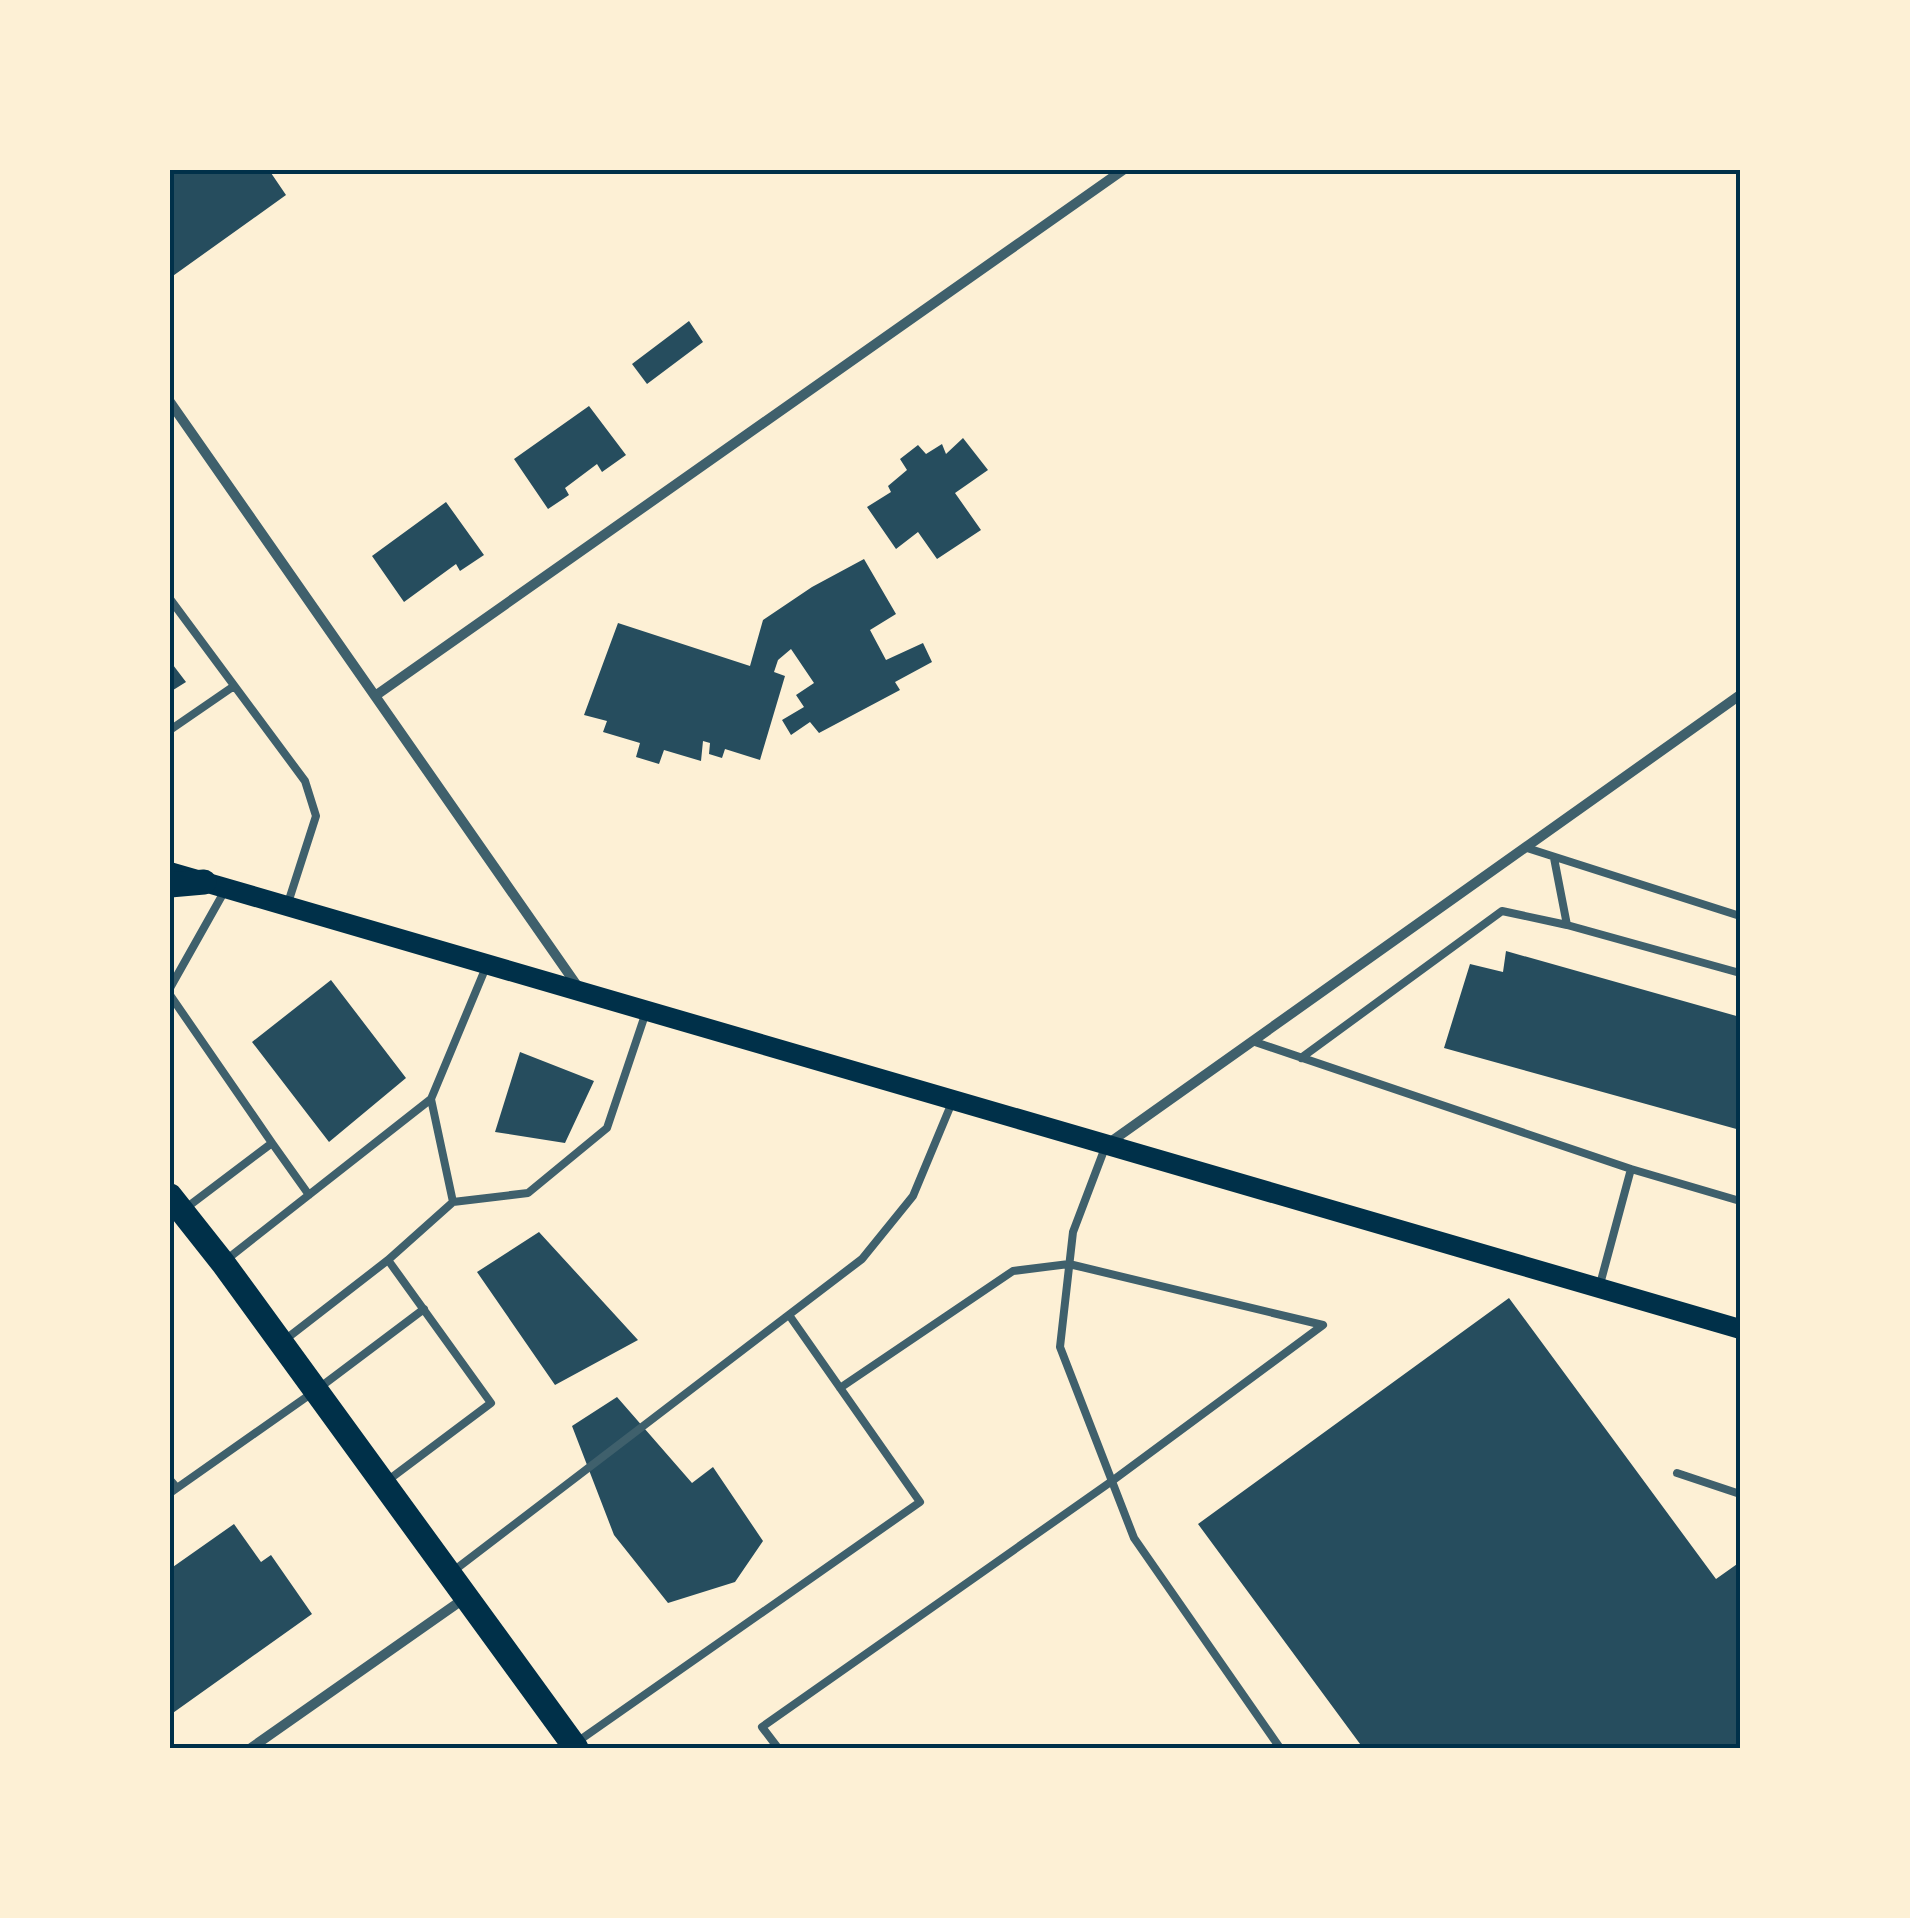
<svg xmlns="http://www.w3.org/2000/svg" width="1910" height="1918" font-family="'Sofia Sans Condensed',sans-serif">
	<rect width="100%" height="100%" fill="#fdf0d5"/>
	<path fill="#264d5e" d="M170,170H269L286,195L170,278Z
		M689,321L703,342L647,384L632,364Z
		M589,406L626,455L602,472L597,464L565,488L569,495L548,509L514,459Z
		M963,438L988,470L955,493L981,530L937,559L918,532L896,549L867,507L891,492L888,486L907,470L900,459L918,445L926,454L942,444L946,454Z
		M446,502L484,555L460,571L456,564L404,602L372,556Z
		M864,559L896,614L870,630L886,660L923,643L932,662L895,682L900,690L819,733L810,722L791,735L782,720L804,707L796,695L814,683L791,649L778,660L774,672L785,676L760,760L725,749L722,758L709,754L710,743L703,741L701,761L664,750L659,764L636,757L640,743L603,732L607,721L584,715L618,623L750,666L763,620L812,587Z
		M170,661L186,682L170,692Z
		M1506,951L1740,1017V1130L1444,1048L1470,964L1503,972Z
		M331,980L406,1078L329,1142L252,1042Z
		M520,1052L594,1081L565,1143L495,1132Z
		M539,1232L638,1340L555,1385L477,1272Z
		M1509,1298L1716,1579L1740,1562V1748H1363L1198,1524Z
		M617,1397L692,1483L713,1467L763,1541L735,1582L668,1603L614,1535L572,1426Z
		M234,1524L261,1562L271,1555L312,1614L170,1715V1569Z"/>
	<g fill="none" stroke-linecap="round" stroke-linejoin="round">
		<path stroke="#3f606c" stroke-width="8" d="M170,599L305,781L316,816L287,906
			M170,730L234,686
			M1527,848L1740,916
			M1554,858L1567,925
			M170,988L224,892
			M170,995L272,1143L186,1208
			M1255,1042L1631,1169
			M1301,1058L1502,911L1567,925L1740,973
			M272,1143L309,1195
			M1106,1145L1073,1232L1060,1347L1134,1538L1280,1748
			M453,1202L528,1193L607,1128L646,1012
			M226,1260L431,1099
			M388,1260L453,1202L431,1099L486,967
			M1599,1288L1631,1169L1740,1201
			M286,1339L388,1260L491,1403L387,1481
			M1677,1473L1740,1494
			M170,1480L177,1488L170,1493
			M177,1488L315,1391L424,1309
			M452,1572L862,1259L913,1196L953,1100
			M577,1742L920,1502L789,1315
			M778,1748L762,1727L1112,1481L1323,1325L1069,1264L1013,1271L840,1388"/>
		<path stroke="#3f606c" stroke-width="10" d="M170,402L578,987
			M375,696L1123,170
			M1109,1143L1740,695
			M251,1748L465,1598"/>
		<path stroke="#003049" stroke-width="20" d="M170,872L1740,1329"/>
		<path stroke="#003049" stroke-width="25" d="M170,885L204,882
			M170,1196L223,1263L576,1748"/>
	</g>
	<rect width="1910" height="1918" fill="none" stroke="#fdf0d5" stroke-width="345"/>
	<rect x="172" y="172" width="1566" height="1574" fill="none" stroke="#003049" stroke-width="4"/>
</svg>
